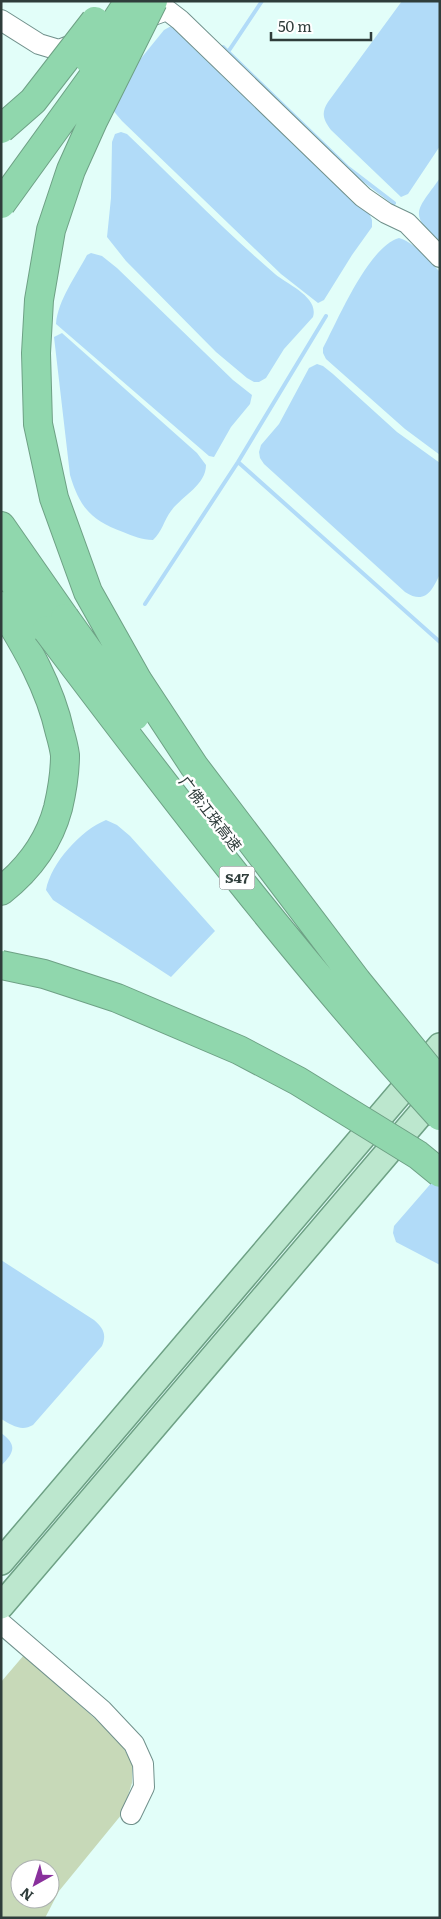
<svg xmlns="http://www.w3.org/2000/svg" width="441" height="1919" font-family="Literata,'Noto Sans SC',serif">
	<rect width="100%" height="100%" fill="#e2fef9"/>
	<path fill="#c7d9b8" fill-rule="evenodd" d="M24,1655L120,1741L132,1764V1783L122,1814L59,1891L45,1918H2L1,1682ZM20,1869H50V1899H20Z"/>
	<path fill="#b1dbf8" d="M402,1H440V146L408,194L401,197L331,130C323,119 321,113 328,102Z
		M173,25L189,36L325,175L369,213L372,220V227L352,255L324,300L318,303L281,274L122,121L111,108L112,94L164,30Z
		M121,132L127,134C176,181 224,230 275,274C288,285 319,297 313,317L284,349L266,378L259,382H254L247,378L216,352L126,261L107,237L111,198L112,142L115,134Z
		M440,178V245C409,212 415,213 440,178Z
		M399,238C416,243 428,260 440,272V455L405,429L326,359L323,353V348C338,320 368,247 399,238Z
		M91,253L102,256L117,268L233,380L252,395L250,404L231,427L214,457L209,456L56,324C58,300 76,276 87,255Z
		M62,333L197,453L206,465C206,485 182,496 171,511C164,520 162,532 153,540C142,540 133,536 123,532C91,520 80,508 70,475L54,337Z
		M317,364L323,366L333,374L397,432L440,463V574C432,591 425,605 405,592L264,464L260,458L259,452L261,445L279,424L309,368Z
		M106,820L117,825L130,836L215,931L171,977L53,900L46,890C51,863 81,830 106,820Z
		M440,1173V1265L396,1242L393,1233L394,1226Z
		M1,1260L94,1320C103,1328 107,1334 102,1346L33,1425C21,1432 12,1425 1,1419Z
		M1,1433C18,1445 14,1453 1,1466Z"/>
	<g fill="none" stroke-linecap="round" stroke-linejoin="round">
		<path stroke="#b1dbf8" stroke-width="4" d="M223,47L347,167L394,203
			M228,52L262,1
			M238,462L440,642
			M145,604L238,462L326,316"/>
		<g stroke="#70908b" stroke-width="22">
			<path id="minor" d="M1,20L39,44L59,50L82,41
				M137,21L167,10L180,20L363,197L386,213L407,223L440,257
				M1,1623L102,1710L134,1744L143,1764L144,1787L131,1814"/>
		</g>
		<g stroke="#6ea185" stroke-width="28">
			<path id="major" d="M1,1562L440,1046
				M1,1606L440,1091"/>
		</g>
		<g stroke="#6ea185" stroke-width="30">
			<path id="highway" d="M1,526L65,618
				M1,564L47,630
				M1,606C26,646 50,687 60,733C62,740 64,748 65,755C65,773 62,791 58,808C49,842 29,869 1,891"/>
		</g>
		<use href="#minor" stroke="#fff" stroke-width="20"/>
		<use href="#major" stroke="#bce7ce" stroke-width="25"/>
		<use href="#highway" stroke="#90d7ad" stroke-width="28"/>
		<g stroke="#6ea185" stroke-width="30" stroke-linecap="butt">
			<path id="highway-bridge" d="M153,1L93,121L71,170L51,230L39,300L36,353L38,424L54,498L88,592L138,681L194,766L357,981L440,1083
				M90,61L129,1
				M1,129L33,101L95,21
				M1,204L113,49
				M65,618L135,716
				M47,630C173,797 299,962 440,1116
				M1,965L44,974L117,998L239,1050L298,1081L418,1155L440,1173"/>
		</g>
		<use href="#highway-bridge" stroke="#90d7ad" stroke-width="28"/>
	</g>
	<g text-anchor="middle" stroke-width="5" stroke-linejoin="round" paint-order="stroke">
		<rect fill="#fff" stroke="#6d7776" stroke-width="1" x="219.5" y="866.5" width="35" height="23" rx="4"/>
		<g font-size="14" font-weight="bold" fill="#2f3d3b">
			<text x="237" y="883">S47</text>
		</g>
		<g font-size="15" fill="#2f3d3b" stroke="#fff">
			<text transform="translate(210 814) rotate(52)" y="5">广佛江珠高速</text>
		</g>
	</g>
	<rect width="441" height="1919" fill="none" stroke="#2f3d3b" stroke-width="5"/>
	<g transform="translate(35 1884) rotate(219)"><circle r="24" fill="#ffffff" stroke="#acb1b1"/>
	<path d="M0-4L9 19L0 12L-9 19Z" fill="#89309c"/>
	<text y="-8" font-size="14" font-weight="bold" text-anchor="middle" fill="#2f3d3b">N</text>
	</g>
	<path d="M271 32v8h100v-8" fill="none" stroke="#2f3d3b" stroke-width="2.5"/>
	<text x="278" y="32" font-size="15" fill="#2f3d3b" stroke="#ffffff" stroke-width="4" paint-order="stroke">50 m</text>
</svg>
